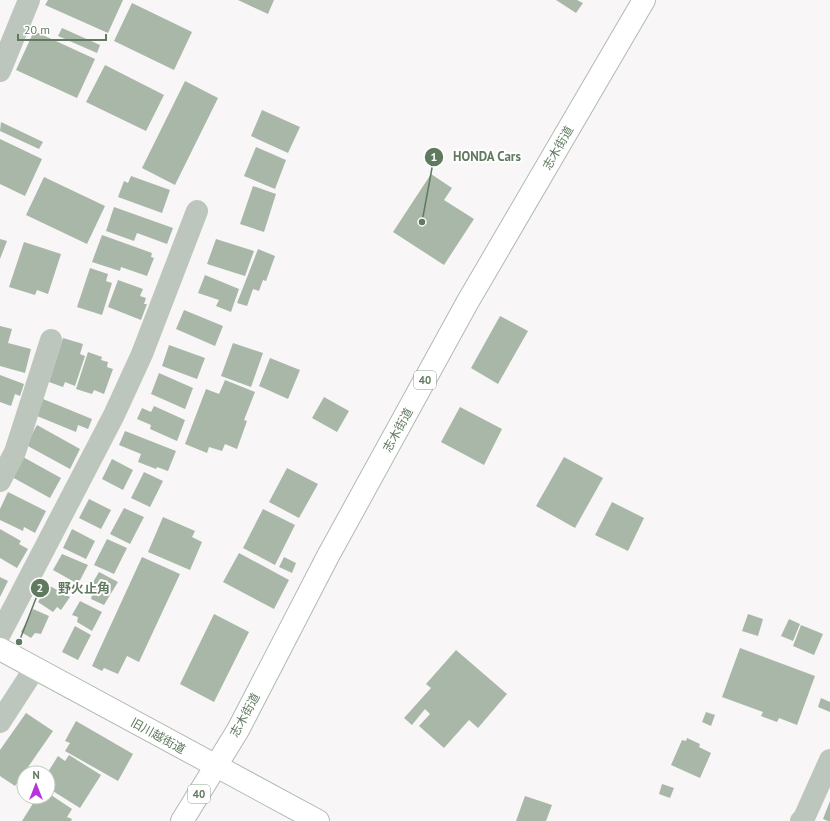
<svg xmlns="http://www.w3.org/2000/svg" width="830" height="821" font-family="'PT Sans','Noto Sans JP',sans-serif">
	<rect width="100%" height="100%" fill="#f8f6f7"/>
	<path fill="#a9b7a8" d="M48,0H123L108,33L45,5Z
		M238,0H274L268,14Z
		M556,0H577L583,3L576,13Z
		M132,3L192,32L174,70L114,41Z
		M62,28L100,45L97,53L58,36Z
		M34,31L95,59L77,98L16,70Z
		M105,65L164,95L146,131L86,102Z
		M185,81L218,98L175,185L142,168Z
		M262,110L300,127L288,153L251,136Z
		M1,122L43,142L39,149L0,131Z
		M0,139L42,159L25,196L0,184Z
		M256,147L286,160L275,189L244,176Z
		M431,174L452,188L444,200L474,219L444,265L393,232Z
		M131,176L170,190L162,213L118,197L124,181L128,183Z
		M44,177L105,206L87,244L26,215Z
		M253,186L276,194L264,232L240,224Z
		M114,207L173,228L167,244L137,233L134,241L106,231Z
		M102,235L152,253L151,257L154,258L147,276L121,267L120,271L92,262Z
		M0,239L7,241L0,259Z
		M216,239L254,251L245,276L207,264Z
		M24,242L61,254L48,294L37,290L35,295L9,287Z
		M258,249L275,256L266,281L263,280L259,291L253,289L247,306L237,303Z
		M90,268L108,274L106,281L112,283L102,315L77,307Z
		M205,275L239,289L231,312L216,306L219,300L198,293Z
		M118,280L143,289L140,296L146,298L144,304H147L141,320L108,307Z
		M184,310L223,326L215,346L176,329Z
		M500,316L528,331L498,384L471,368Z
		M0,326L12,329L8,343L31,349L25,373L0,366Z
		M63,338L83,344L80,354L85,356L75,386L65,382L63,387L49,382Z
		M233,343L263,353L251,387L221,376Z
		M169,345L205,358L197,379L162,366Z
		M88,352L102,357L101,360L108,362L107,367L113,369L104,394L94,390L92,394L76,389Z
		M270,358L300,370L288,399L259,386Z
		M159,373L193,388L185,409L151,394Z
		M0,375L24,384L20,396L15,394L11,406L0,402Z
		M225,380L255,392L244,420L247,421L237,449L225,444L222,451L209,447L207,453L185,444L206,389L219,394Z
		M324,397L349,411L337,432L312,418Z
		M43,399L92,419L88,429L78,425L76,432L37,416Z
		M154,406L185,420L177,441L150,429L151,425L137,419L142,408L151,412Z
		M460,407L502,429L484,465L441,442Z
		M37,425L80,449L70,469L26,445Z
		M125,431L176,451L168,471L157,467L156,469L138,462L141,454L119,445Z
		M23,457L61,478L50,498L12,477Z
		M564,457L603,478L575,528L536,506Z
		M112,459L133,470L123,490L102,479Z
		M287,468L318,484L299,518L269,502Z
		M144,472L163,481L150,507L131,498Z
		M8,492L46,511L35,533L24,527L23,531L0,520V509Z
		M89,499L111,510L101,529L79,518Z
		M612,502L644,518L628,551L595,535Z
		M124,508L144,517L130,544L110,534Z
		M263,509L295,525L275,565L243,548Z
		M163,517L195,531L192,537L202,542L190,570L148,552Z
		M0,529L21,541L19,544L28,549L17,568L0,558Z
		M72,529L95,541L86,559L63,548Z
		M107,539L127,548L114,574L94,565Z
		M239,553L289,580L274,609L223,582Z
		M62,554L88,565L78,584L53,570Z
		M142,557L180,574L139,662L127,656L118,674L104,668L102,671L92,666Z
		M284,557L296,563L292,573L279,567Z
		M99,572L118,582L104,605L91,599L93,591L89,589Z
		M0,577L8,581L0,597Z
		M48,585L70,597L61,610L57,607L53,612L38,602Z
		M80,601L102,612L92,631L77,622L78,617L72,615Z
		M33,609L49,616L41,634L35,633L31,638L21,632Z
		M214,614L249,632L214,702L180,684Z
		M748,614L763,619L758,636L742,631Z
		M789,619L800,624L793,641L781,636Z
		M801,625L823,634L814,655L793,646Z
		M75,626L91,635L78,660L62,652Z
		M740,648L815,676L797,725L779,718L777,722L761,716L763,712L722,697Z
		M456,650L507,694L478,728L469,720L444,748L419,726L430,714L425,709L412,725L404,718L431,688L426,684Z
		M821,698L830,702V712L818,707Z
		M706,712L715,715L711,726L702,722Z
		M26,713L53,731L15,786L0,776V750Z
		M76,721L133,754L118,781L65,751L70,743L65,741Z
		M687,738L700,744L699,747L711,753L700,778L671,765L682,740L686,741Z
		M69,755L101,775L80,808L48,788V772L58,756L65,761Z
		M662,784L674,788L670,798L659,794Z
		M48,793L72,809L67,817L72,819L71,821H22L37,797H48Z
		M525,796L552,805L546,821H516Z
		M830,801V821H828L823,819Z"/>
	<g fill="none" stroke-linecap="round" stroke-linejoin="round">
		<g stroke="#b1bab1" stroke-width="24">
			<path id="major" d="M0,649L318,821
				M182,821L238,730L328,556L467,303L644,0"/>
		</g>
		<path stroke="#bdc6bd" stroke-width="22" d="M0,71L29,0
			M0,481L15,452L51,340
			M0,634L114,415L142,354L197,211
			M0,722L35,668
			M801,821L804,818L830,760"/>
		<use href="#major" stroke="#fff" stroke-width="22"/>
	</g>
	<g text-anchor="middle" stroke-width="4" stroke-linejoin="round" paint-order="stroke">
		<g fill="#fff" stroke="#90a28f" stroke-width="1">
			<rect x="414" y="371" width="22" height="18" rx="3"/>
			<rect x="188" y="785" width="22" height="18" rx="3"/>
		</g>
		<g font-size="11" font-weight="bold" fill="#607a5f">
			<text x="425" y="384">40</text>
			<text x="199" y="798">40</text>
		</g>
		<g font-size="12" fill="#607a5f" stroke="#fff">
			<text transform="translate(558 148) rotate(-60)" y="4">志木街道</text>
			<text transform="translate(398 430) rotate(-61)" y="4">志木街道</text>
			<text transform="translate(245 715) rotate(-61)" y="4">志木街道</text>
			<text transform="translate(158 736) rotate(29)" y="4">旧川越街道</text>
		</g>
	</g>
	<path fill="none" stroke="#607a5f" stroke-width="1.5" d="M422 222L434 157M19 642L40 588"/>
	<g fill="#607a5f" stroke="#fff" stroke-width="1.5">
		<circle cx="422" cy="222" r="4"/>
		<circle cx="19" cy="642" r="4"/>
		<circle cx="434" cy="157" r="10"/>
		<circle cx="40" cy="588" r="10"/>
	</g>
	<g font-size="12" text-anchor="middle" font-weight="bold" fill="#fff">
		<text x="434" y="161">1</text>
		<text x="40" y="592">2</text>
	</g>
	<g font-size="13" text-anchor="middle" font-weight="bold" fill="#607a5f" stroke="#fff" stroke-width="4" stroke-linejoin="round" paint-order="stroke">
		<text x="487" y="161">HONDA Cars</text>
		<text x="84" y="593">野火止角</text>
	</g>
	<g transform="translate(36 785)"><circle r="19" fill="#ffffff" stroke="#bfcabf"/>
	<path d="M0-3L7 15L0 10L-7 15Z" fill="#b731de"/>
	<text y="-6" font-size="11" font-weight="bold" text-anchor="middle" fill="#607a5f">N</text>
	</g>
	<path d="M18 34v6h88v-6" fill="none" stroke="#607a5f" stroke-width="2"/>
	<text x="24" y="34" font-size="12" fill="#607a5f" stroke="#ffffff" stroke-width="3" paint-order="stroke">20 m</text>
</svg>
